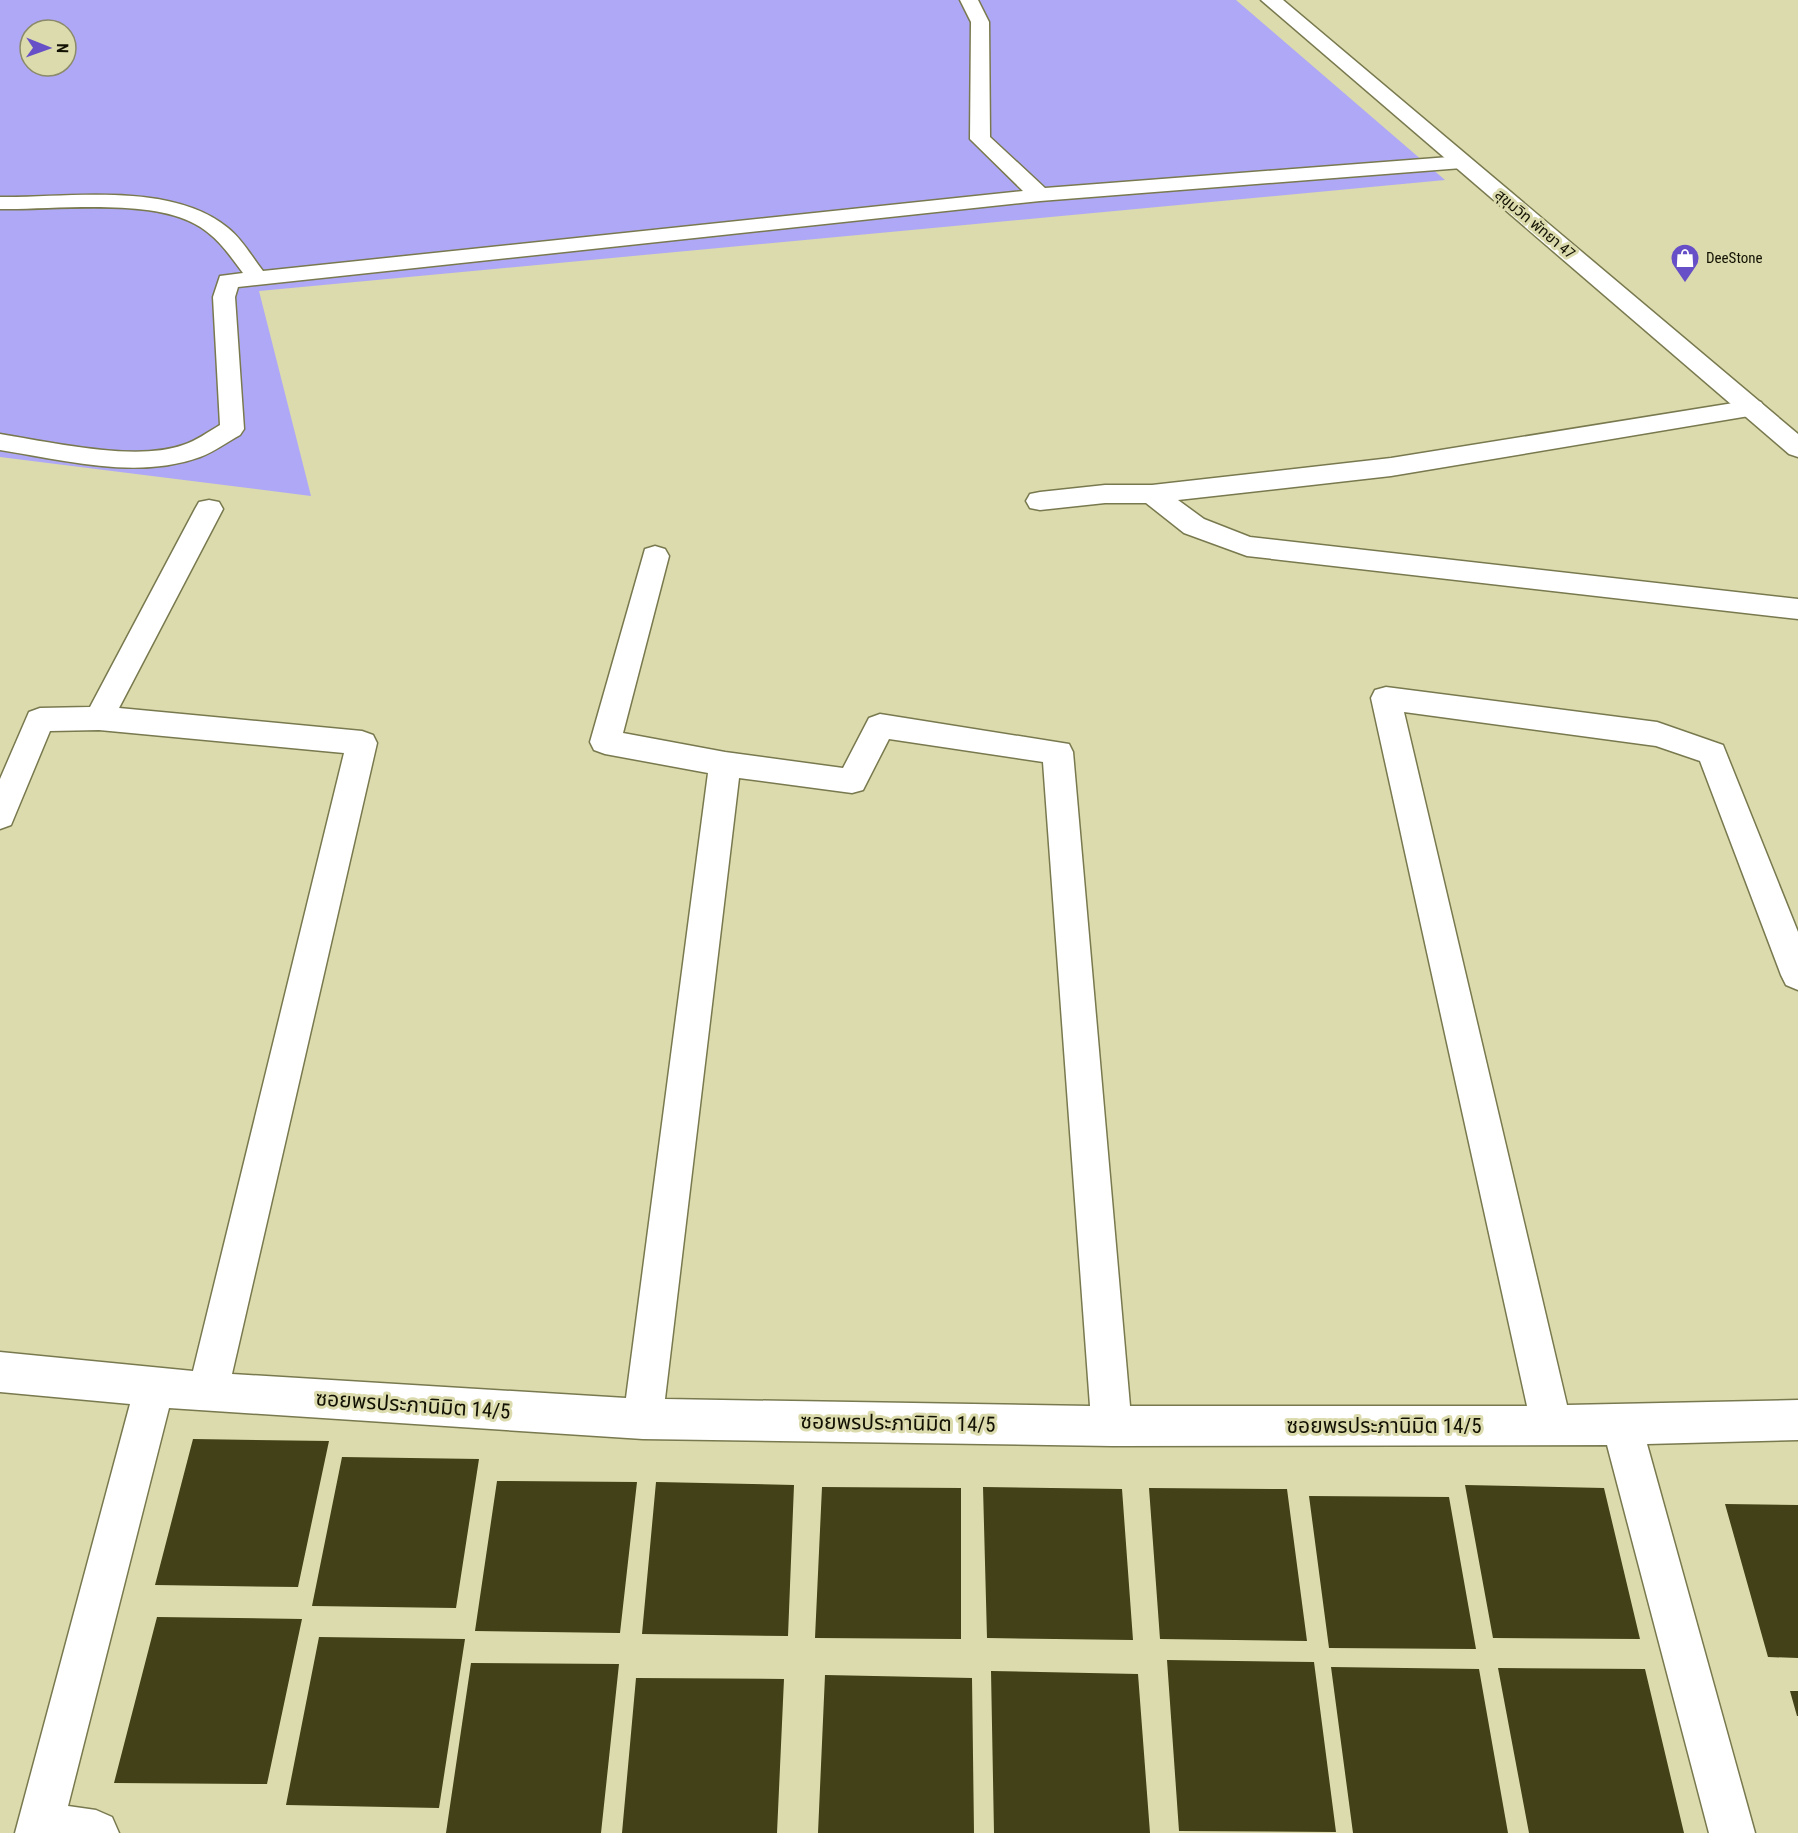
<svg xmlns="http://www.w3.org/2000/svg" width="1798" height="1833" font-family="'Roboto Condensed','Noto Sans Thai',sans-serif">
	<rect width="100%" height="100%" fill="#dbdbad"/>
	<path fill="#afa8f6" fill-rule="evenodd" d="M0,0H1236L1445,180L259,291L311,496L0,457ZM30,30H66V66H30Z"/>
	<path fill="#424117" d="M193,1439L329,1441L298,1587L155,1585Z
		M342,1457L479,1459L456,1608L312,1606Z
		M497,1481L637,1482L620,1633L475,1631Z
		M656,1482L794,1485L788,1636L642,1634Z
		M1465,1485L1604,1488L1640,1639L1493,1638Z
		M822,1487L961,1488V1639L815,1638Z
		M983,1487L1122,1489L1133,1640L987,1638Z
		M1149,1488L1287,1489L1307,1641L1160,1639Z
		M1309,1496L1449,1497L1476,1649L1329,1648Z
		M1725,1504L1798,1505V1658L1768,1657Z
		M157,1617L302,1619L267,1784L114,1783Z
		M319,1637L465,1639L439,1808L286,1805Z
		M1167,1660L1314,1662L1336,1832L1179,1831Z
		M471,1663L619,1664L601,1833H446Z
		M1331,1667L1479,1669L1508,1833H1353Z
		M1498,1668L1645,1669L1684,1833H1529Z
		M991,1671L1138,1674L1150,1833H994Z
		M825,1675L972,1678L974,1833H818Z
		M636,1678L784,1679L777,1833H622Z
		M1790,1691H1798V1716H1797Z"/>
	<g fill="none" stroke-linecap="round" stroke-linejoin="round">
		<g stroke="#79794f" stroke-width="3">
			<path id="service" d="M960,0H978L989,22L990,137L1045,188L1462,156L1469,158L1472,162L1469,166L1462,168L1040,201L238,287L235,297L244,429L240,435C227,442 214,452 200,457C137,480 64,460 0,450V434C50,442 136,462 183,445C196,441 208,432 220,425L213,297L220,276L243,273C229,254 216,235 195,224C148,198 54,210 0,209V197C69,198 171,181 228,228C242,239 252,257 263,271L1023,191L970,139L971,22Z"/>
		</g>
		<g stroke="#79794f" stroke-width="3">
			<path id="minor" d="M1752,400L1761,402L1765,408L1761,414L1391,476L1178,500L1204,519L1250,537L1798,599V619L1247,556L1184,533L1146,503H1105L1040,510L1030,508L1026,501L1030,494L1040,492L1105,485H1152L1391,458Z
				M209,500L219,502L223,509L119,708L362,731L373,735L377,743L232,1374L626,1398L708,773L605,754L594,750L590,742L645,549L655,546L665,549L669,556L623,733L725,752L843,768L869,718L880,714L1069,744L1073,752L1130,1406H1527L1371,698L1375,690L1386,687L1657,722L1723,745L1798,932V990L1786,985L1781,975L1700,761L1656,746L1404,712L1567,1405L1798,1400V1440L1647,1444L1755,1833H1709L1607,1445L1112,1446L643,1439L169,1408L68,1806L96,1810L112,1817L119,1833H15L130,1404L0,1392V1352L193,1371L344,753L99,730L50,731L11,825L0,829V779L29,712L40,708L90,707L195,509L199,502ZM889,739L1043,762L1090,1406L665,1399L739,778L852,793L863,790Z"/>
		</g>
		<g stroke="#79794f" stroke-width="3">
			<path id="tertiary" d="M1261,0H1283L1798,434V457L1789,454Z"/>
		</g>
		<use href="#service" fill="#fff" fill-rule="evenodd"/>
		<use href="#minor" fill="#fff" fill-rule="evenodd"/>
		<use href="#tertiary" fill="#fff" fill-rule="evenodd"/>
	</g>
	<defs>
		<g id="shop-pin" transform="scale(1.5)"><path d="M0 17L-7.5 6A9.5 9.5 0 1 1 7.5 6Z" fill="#674fc8" stroke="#dbdbad"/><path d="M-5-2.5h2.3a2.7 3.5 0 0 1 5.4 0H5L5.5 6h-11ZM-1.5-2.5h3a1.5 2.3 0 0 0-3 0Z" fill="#fff"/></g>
	</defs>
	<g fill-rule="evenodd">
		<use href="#shop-pin" x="1685" y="258"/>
	</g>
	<g text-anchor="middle" stroke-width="6" stroke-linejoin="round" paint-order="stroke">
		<g font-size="15" fill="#121103" stroke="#dbdbad">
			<text transform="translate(1535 224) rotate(40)" y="5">สุขุมวิท พัทยา 47</text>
		</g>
		<g font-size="15" fill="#121103" stroke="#dbdbad" text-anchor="start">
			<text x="1706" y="263">DeeStone</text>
		</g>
		<g font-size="21" fill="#121103" stroke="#dbdbad">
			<text transform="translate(413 1405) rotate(4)" y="7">ซอยพรประภานิมิต 14/5</text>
			<text transform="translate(898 1423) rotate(1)" y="7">ซอยพรประภานิมิต 14/5</text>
			<text x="1384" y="1433">ซอยพรประภานิมิต 14/5</text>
		</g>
	</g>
	<g transform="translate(48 48) rotate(91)"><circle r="28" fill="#dbdbad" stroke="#8b8a69" stroke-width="1.5"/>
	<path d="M0-4.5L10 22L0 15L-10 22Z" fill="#674fc8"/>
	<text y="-9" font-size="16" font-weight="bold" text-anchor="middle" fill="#121103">N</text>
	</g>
</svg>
